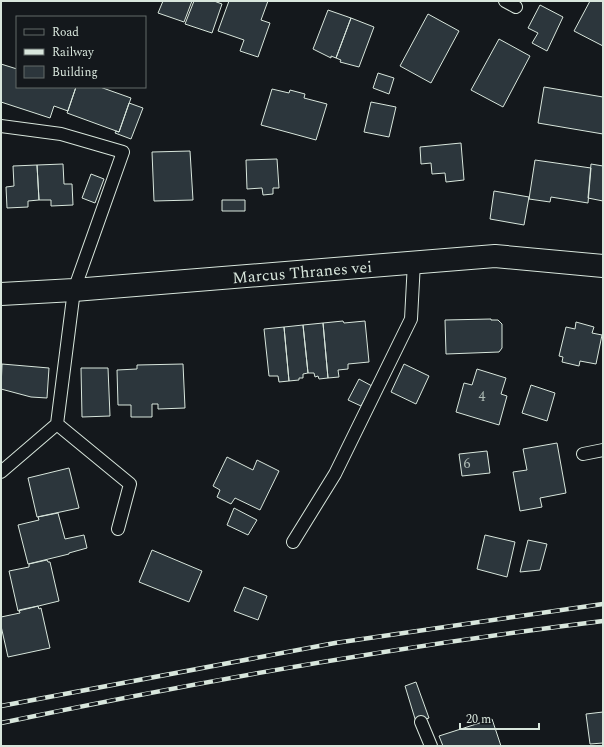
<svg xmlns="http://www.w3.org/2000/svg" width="604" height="747" font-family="Spectral,serif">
	<rect width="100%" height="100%" fill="#14181c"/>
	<path fill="#2c363c" stroke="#d8e6dc" d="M163,1H192L184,22L158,13Z
		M194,1H214L222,4L212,33L185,24Z
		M229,1H268L261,20L270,23L258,57L240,51L244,40L218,31Z
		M590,1H603V46L574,31Z
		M540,5L563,17L547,51L532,43L538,33L528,28Z
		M328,10L351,18L336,58L331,56V58L313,49Z
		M428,14L459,31L431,83L400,66Z
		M351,18L374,27L359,67L340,62L341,60L336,58Z
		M499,39L530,56L503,107L471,90Z
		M1,64L17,69V87H76L68,111L54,106L50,118L1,102Z
		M378,73L394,78L389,94L373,88Z
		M76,87H100L131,98L119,132L67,113Z
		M544,87L603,97V134L538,123Z
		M272,89L289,93L290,90L305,94L304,98L327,104L316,140L261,125Z
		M371,102L396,107L389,137L364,132Z
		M129,103L143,108L131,139L115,133L116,131L119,132Z
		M461,143L464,180L446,182L445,173L432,174L431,163L421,164L420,147Z
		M190,151L193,200L154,201L152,152Z
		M277,159L279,188H273V194L263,195L262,188L247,189L246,160Z
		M535,160L591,168L588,203L551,197L550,202L529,199Z
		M63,164L64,184H72L73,205L51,206V200H39L37,165Z
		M591,164L603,166V201L588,198Z
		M37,165L39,200L28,201V207L7,208L6,187L14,186L13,166Z
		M91,174L104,179L95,203L82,198Z
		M494,191L529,197L524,225L490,219Z
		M222,200H245V211H222Z
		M491,319V320H498L502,324V348L499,352L446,354L445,320Z
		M343,321L344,323L365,321L369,362L348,364V369L338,370L339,377L328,378L323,323Z
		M576,322L594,327L592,333L602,335L596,364L580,361L579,366L562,362L563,357L559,356L566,327L575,329Z
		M323,323L328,378L319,379L318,376L315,377L314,373H308L303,325Z
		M303,325L308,373L303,374V378H299V380L289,381L284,327Z
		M284,327L289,381L279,382L278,376H269L264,329Z
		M2,364L49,368L47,398L31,397L1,389Z
		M183,364L185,408L158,409V404H152V417H131V405H118L117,370L137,369V365Z
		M404,364L429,376L416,404L391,392Z
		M81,368H108L110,416L82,417Z
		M477,369L506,378L501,394L507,396L499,425L456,412L464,383L472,385Z
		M359,379L372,386L361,406L348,400Z
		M531,385L555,393L547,421L522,413Z
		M557,443L566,493L540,498L542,507L520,511L513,472L527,470L523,449Z
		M487,451L490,473L462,476L459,454Z
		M227,457L253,470L257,460L279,471L260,510L235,498L231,504L217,497L220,490L213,486Z
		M69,468L79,508L37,517L28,478Z
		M234,508L257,520L248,535L227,525Z
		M58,513L65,539L84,535L87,548L69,553V554L28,564L18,525L39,520L38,517Z
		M485,535L515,542L507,577L477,569Z
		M528,540L547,544L540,570L520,572Z
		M152,550L202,571L189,602L139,582Z
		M47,560L48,562H50L59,601L18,611L9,571L29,567V564Z
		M244,587L267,596L258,620L234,611Z
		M38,606L39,609L41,608L50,648L8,657L1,626V617L20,613L19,610Z
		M416,682L429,718L416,722L405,686Z
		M603,712V743L590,744L586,714Z
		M492,719L501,746H443L439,736Z"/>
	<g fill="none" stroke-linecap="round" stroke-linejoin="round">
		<g stroke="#d8e6dc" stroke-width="14">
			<path id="lane" d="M505,1L516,7
				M1,126L61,134L123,152L74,290L57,424L130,484L118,529
				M583,454L603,450
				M1,472L57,424
				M293,542L335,474L411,319L414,262
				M421,722L431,746"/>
		</g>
		<g stroke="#d8e6dc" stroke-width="24">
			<g id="secondary">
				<path id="s1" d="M1,294L74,290L495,256L603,266"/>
			</g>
		</g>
		<use href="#lane" stroke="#14181c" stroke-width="12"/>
		<use href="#secondary" stroke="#14181c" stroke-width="22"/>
		<g stroke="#d8e6dc" stroke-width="4.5">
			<path id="rail" d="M1,706L335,643L603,604
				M1,723C200,681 401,646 603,621"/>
		</g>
		<use href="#rail" stroke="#14181c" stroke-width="3" stroke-dasharray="9" stroke-linecap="butt"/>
	</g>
	<g text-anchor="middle" stroke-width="3" stroke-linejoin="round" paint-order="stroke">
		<g font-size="14" fill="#adbab4">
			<text x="482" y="401">4</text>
			<text x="467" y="468">6</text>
		</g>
		<g font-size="16" fill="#d8e6dc" stroke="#14181c">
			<text dy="6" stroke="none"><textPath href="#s1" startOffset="302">Marcus Thranes vei</textPath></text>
		</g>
	</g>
	<rect width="604" height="747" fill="none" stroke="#d8e6dc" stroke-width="4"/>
	<rect x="16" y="16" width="130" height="72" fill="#14181c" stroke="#626a69"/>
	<rect x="24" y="29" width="20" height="6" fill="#14181c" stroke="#626a69"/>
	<text x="52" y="36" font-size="12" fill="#d8e6dc">Road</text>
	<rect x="24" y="49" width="20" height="6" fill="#d8e6dc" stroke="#626a69"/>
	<text x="52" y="56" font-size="12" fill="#d8e6dc">Railway</text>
	<rect x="24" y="66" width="20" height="12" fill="#2c363c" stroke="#626a69"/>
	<text x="52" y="76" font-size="12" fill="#d8e6dc">Building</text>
	<path d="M460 723v6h79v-6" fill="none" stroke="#d8e6dc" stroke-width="2"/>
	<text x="466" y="723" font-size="12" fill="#d8e6dc" stroke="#14181c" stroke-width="3" paint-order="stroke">20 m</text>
</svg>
